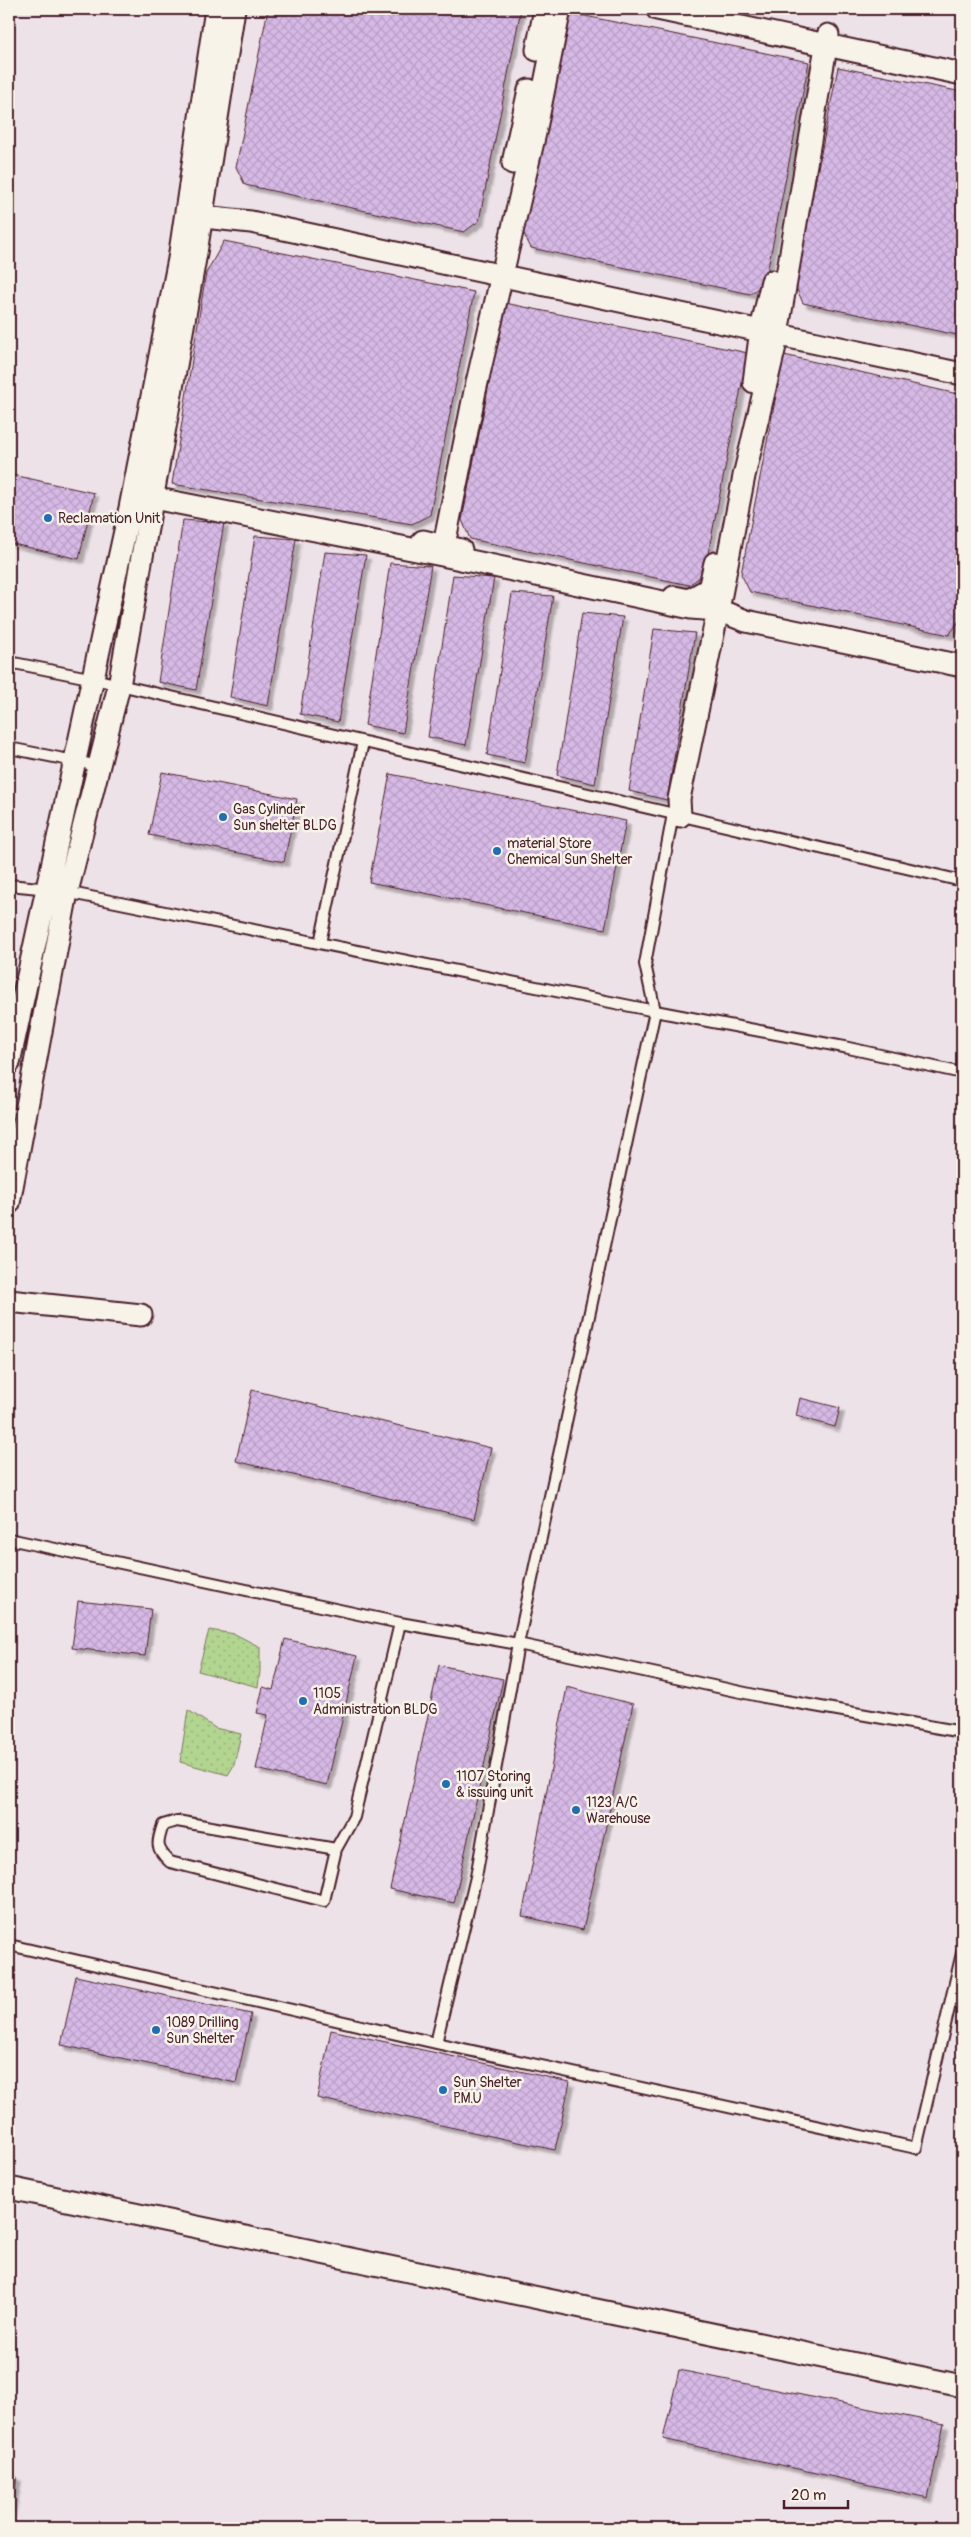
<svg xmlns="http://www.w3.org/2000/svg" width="971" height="2537" font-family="Pangolin,sans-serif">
	<defs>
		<pattern id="grass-dots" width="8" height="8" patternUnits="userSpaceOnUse" patternTransform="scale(1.25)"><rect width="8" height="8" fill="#b2d590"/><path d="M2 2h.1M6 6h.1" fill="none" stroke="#9bb67c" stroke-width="1.8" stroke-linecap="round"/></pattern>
		<pattern id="building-cross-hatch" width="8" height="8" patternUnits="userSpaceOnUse" patternTransform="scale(1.25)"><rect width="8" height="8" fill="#d6b9e6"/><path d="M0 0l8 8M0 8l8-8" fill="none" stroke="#b99fc5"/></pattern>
		<filter id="shadow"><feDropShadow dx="4.5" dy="4.5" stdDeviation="1" flood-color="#0004"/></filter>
	</defs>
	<rect width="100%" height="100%" fill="#f7f3e8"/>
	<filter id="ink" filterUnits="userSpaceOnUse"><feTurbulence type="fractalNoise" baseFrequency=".02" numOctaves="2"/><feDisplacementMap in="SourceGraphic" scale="10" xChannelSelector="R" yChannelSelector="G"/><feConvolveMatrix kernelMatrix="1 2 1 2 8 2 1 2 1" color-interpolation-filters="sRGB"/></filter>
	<g filter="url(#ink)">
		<path fill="#ede2e7" d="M9,9H962V2528H9Z"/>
		<path fill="url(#grass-dots)" stroke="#7e7a5e" d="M209,1630L235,1634L260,1647V1671L258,1687L198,1671Z
			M188,1710L215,1728L241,1734L234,1765L228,1775L180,1762Z"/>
		<path fill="url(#building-cross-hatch)" stroke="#4a1f2b" filter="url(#shadow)" d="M268,9H521L479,221L464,232L245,185L236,167Z
			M566,12L809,62L765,283L750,294L531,248L522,230Z
			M838,67L962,92V336L803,303L795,285Z
			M224,241L474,292L430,515L412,524L172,484L206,273Z
			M505,303L748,353L704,574L689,585L470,539L462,520Z
			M784,355L962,395V617L949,635L750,592L741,574Z
			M9,474L94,493L79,559L9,543Z
			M183,520L224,523L196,690L158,682Z
			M255,536L296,539L268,706L230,697Z
			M325,552L366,555L338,722L300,714Z
			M390,563L431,566L403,733L365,725Z
			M453,575L494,578L466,745L428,737Z
			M512,593L553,596L525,763L487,755Z
			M582,613L623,617L595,784L557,775Z
			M654,629L695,633L667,800L629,791Z
			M162,772L297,799L284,862L149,835Z
			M390,774L626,821L605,929L369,882Z
			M252,1390L491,1448L474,1519L236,1461Z
			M800,1398L840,1408L835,1427L796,1416Z
			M78,1601L151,1609L145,1656L72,1648Z
			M285,1639L357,1656L327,1785L256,1769L268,1715L257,1713L263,1687L273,1690Z
			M439,1665L503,1679L454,1903L390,1889Z
			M567,1687L633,1704L583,1930L522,1916Z
			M76,1976L251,2014L236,2083L61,2045Z
			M331,2030L570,2082L555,2150L317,2098Z
			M679,2370L944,2424L928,2498L663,2439Z
			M9,2475L17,2477L9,2519Z"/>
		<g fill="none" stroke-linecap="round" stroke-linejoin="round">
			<g stroke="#4a1f2b" stroke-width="14">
				<path id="lane" d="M9,662L94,679L962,881
					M9,748L99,766
					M673,814L645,964L655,1011L844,1047L962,1073
					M9,885L49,889
					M320,943L363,742
					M9,1539L400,1623L518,1644L655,1011L66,892
					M336,1849L324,1901L170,1862C155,1848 157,1843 163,1825L177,1821L336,1849L354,1817L400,1623
					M9,1945L436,2043L916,2148L962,1953
					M436,2043L476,1877L518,1644L764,1697L962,1732"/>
			</g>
			<g stroke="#4a1f2b" stroke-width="25">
				<path id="street" d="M657,9L962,74
					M537,50L545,9
					M513,163L529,90
					M187,211L213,218L251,222L962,374
					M754,382L761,330L772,281
					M153,498L442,555L475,391L535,133L560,9
					M423,541L461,550
					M442,555L691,608L718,610L744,476L775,346L828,35
					M674,597L689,600L709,589L715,563
					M680,816L679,799L718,610L746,621L962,666
					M9,1063L130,508L179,259L216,9
					M9,1203L67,892L119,686L196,253L234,9
					M9,1301L141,1315
					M9,2188L962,2386"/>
			</g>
			<use href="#lane" stroke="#f7f3e8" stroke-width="10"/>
			<use href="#street" stroke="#f7f3e8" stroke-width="21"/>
		</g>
	</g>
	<g fill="#1f6fb2" stroke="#f7f3e8" stroke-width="2">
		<circle cx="48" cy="518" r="5"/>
		<circle cx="223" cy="817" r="5"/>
		<circle cx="497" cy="851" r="5"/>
		<circle cx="303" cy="1701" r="5"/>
		<circle cx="446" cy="1784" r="5"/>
		<circle cx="576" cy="1810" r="5"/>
		<circle cx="156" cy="2030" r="5"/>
		<circle cx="443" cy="2090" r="5"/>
	</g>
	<g text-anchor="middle" stroke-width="5" stroke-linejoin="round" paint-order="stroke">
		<g font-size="14" fill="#4a1f2b" stroke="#f7f3e8" text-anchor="start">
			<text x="58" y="523">Reclamation Unit</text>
			<text x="233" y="814">Gas Cylinder<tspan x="233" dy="16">Sun shelter BLDG</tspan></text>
			<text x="507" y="848">material Store<tspan x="507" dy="16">Chemical Sun Shelter</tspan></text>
			<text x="313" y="1698">1105<tspan x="313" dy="16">Administration BLDG</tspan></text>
			<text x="456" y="1781">1107 Storing<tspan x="456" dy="16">&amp; issuing unit</tspan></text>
			<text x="586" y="1807">1123 A/C<tspan x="586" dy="16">Warehouse</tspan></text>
			<text x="166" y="2027">1089 Drilling<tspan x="166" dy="16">Sun Shelter</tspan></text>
			<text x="453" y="2087">Sun Shelter<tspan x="453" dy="16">P.M.U</tspan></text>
		</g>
	</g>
	<rect width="971" height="2537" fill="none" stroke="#f7f3e8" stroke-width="30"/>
	<rect x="15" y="15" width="941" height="2507" fill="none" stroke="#4a1f2b" stroke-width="2" filter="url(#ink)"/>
	<path d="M784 2500v8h64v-8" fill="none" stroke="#4a1f2b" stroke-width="2.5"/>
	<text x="791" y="2500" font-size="15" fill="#4a1f2b" stroke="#f7f3e8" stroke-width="4" paint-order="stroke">20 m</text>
</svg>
